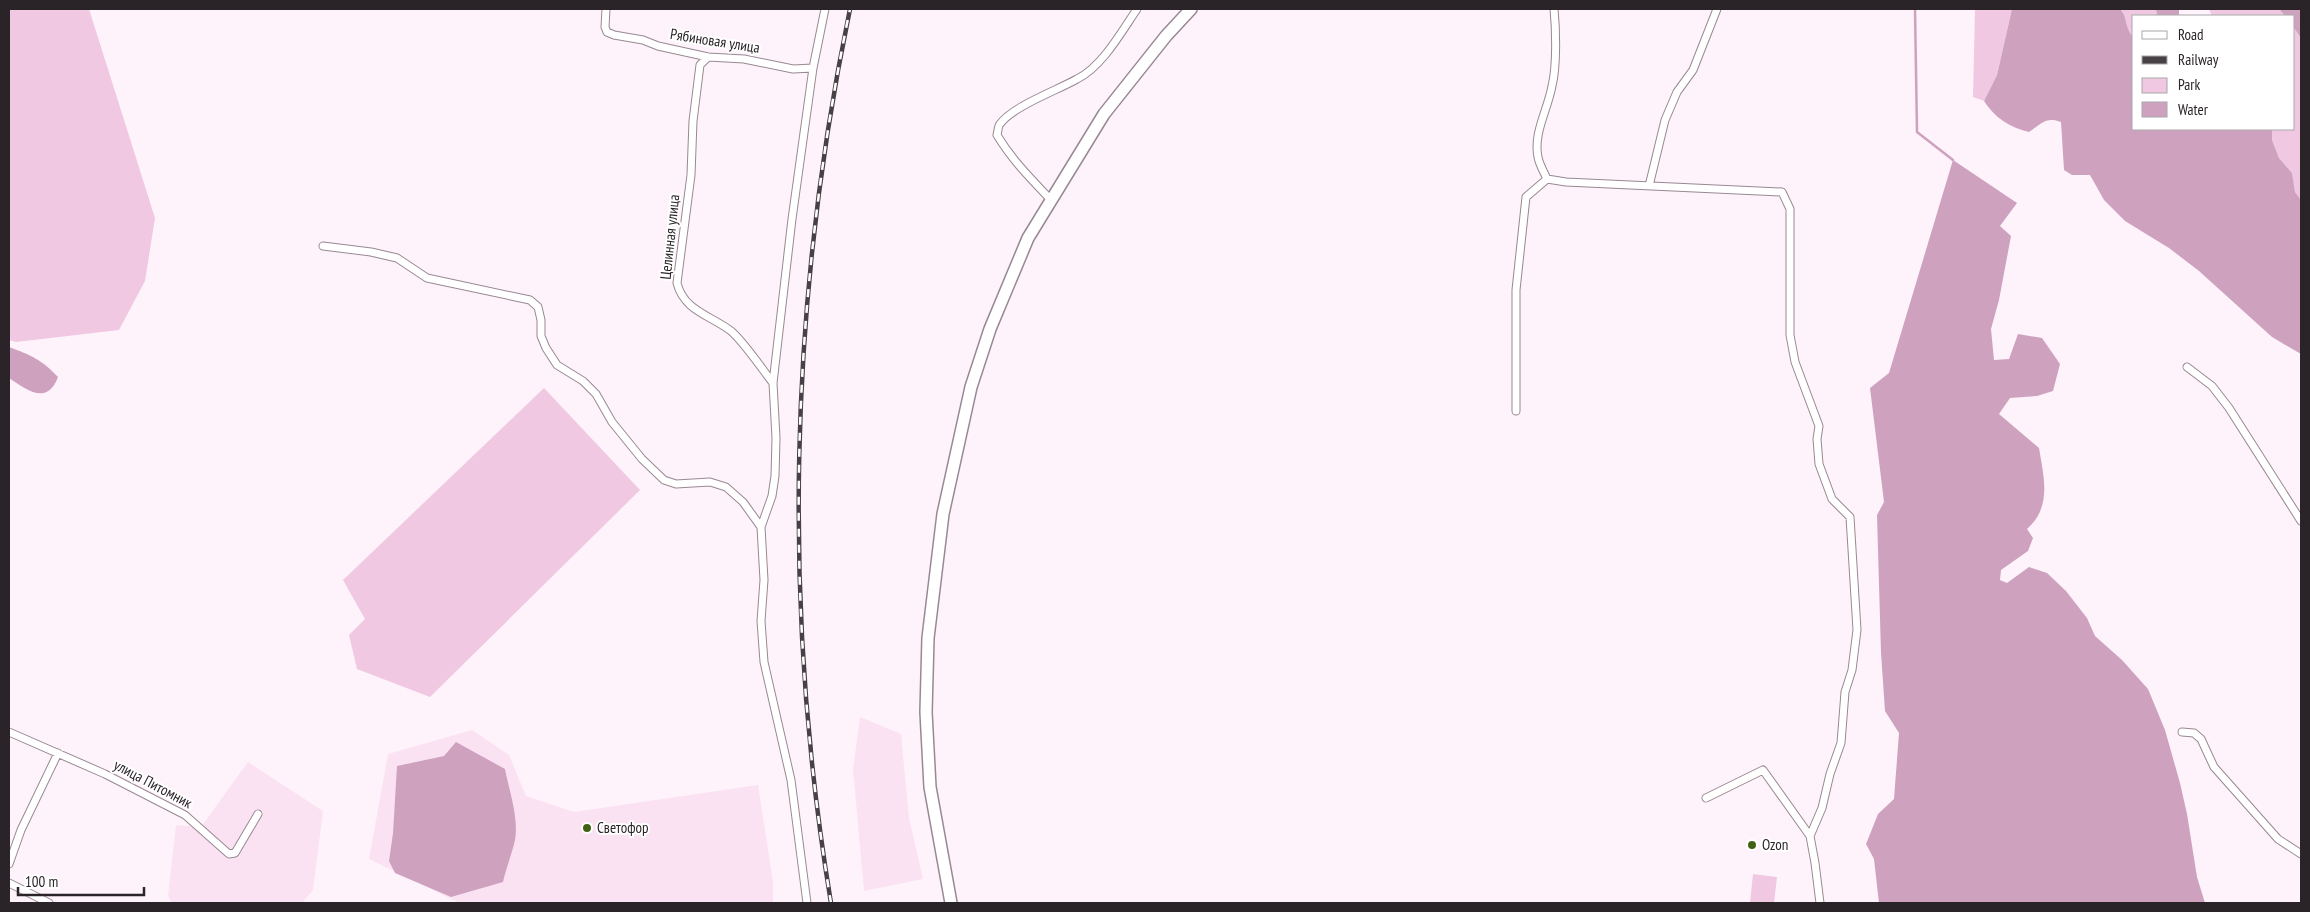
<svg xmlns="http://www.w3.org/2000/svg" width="2310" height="912" font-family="'PT Sans Narrow',sans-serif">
	<rect width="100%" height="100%" fill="#fef3fa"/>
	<path fill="#fbe2f2" d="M860,717L901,734L909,818L923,879L864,891L853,769Z
		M472,730L509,755L526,796L574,812L758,785L773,882V903H460L369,859L388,754Z
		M248,762L323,811L313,890L302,903H172L168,896L176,825L201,827Z"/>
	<path fill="#f0c8e2" d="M9,9H89L155,218L145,281L119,330L16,342L9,340Z
		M1975,9H2012L1997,75L1984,101L1973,97Z
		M2120,9H2156L2157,16H2134V38C2124,27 2128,17 2120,9Z
		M2209,9H2279L2285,16H2212Z
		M2294,28L2301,38V200L2295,192L2292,173L2279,158L2272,140V129H2294Z
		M544,388L640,490L430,697L357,669L349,635L365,619L343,580Z
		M1753,874L1777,877L1774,903H1750Z"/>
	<path fill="#cea2bf" d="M2012,9H2120C2128,17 2124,27 2134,38V129H2272V140L2279,158L2292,173L2295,192L2301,200V354L2272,337L2199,271L2169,248L2125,221L2104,200L2090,175H2072L2064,170L2061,122C2046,116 2041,124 2029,132C2009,127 1995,118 1984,101L1997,75Z
		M2156,9H2179V16H2157Z
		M2279,9H2301V38L2294,28V16H2285Z
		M1953,160L2017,203L2000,226L2011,236L1999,300L1991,329L1994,360L2009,359L2018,334L2042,338L2060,364L2053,391L2037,396L2010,398L1999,414L2039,448C2044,478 2052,507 2027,529L2033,538L2028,551L2001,570L2000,580L2007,583L2029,567L2047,573L2066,591L2087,618L2095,636L2122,660L2148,689L2165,730L2180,783L2187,814L2197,877L2205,903H1879L1874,859L1866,844L1878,814L1894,799L1899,733L1885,711L1881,653L1877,515L1884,502L1870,388L1889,373Z
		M9,347C31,355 42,360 58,377C47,406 27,390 9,378Z
		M456,742L505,769C509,790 519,818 515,840C512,854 506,868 503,882L451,897L395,873L389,861L393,833L397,766L444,756Z"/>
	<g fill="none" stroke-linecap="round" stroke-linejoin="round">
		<path stroke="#cea2bf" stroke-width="2.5" d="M1915,9L1917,132L1953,160"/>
		<g stroke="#988893" stroke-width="9">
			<path id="street" d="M606,9L605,27L607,32L614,35L643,40L658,46L708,57L744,59L793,69L813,68
				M1554,9C1556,29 1557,66 1552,86C1548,109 1533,133 1538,157C1539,164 1544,172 1547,179L1566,182L1782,192L1790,209V335L1795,362L1819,426L1817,439L1819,464L1832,499L1850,517L1857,630L1852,670L1845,692L1841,743L1830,774L1822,808L1810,836
				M708,57L700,65L693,121L691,175L677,283C684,311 710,315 731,331C744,342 762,369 773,383
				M1649,186L1665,120L1677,92L1693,70L1717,9
				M1051,200C1031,179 1012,160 997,135C998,132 998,126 1000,124C1013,106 1058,90 1077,79C1102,67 1122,31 1137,9
				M323,246L371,252L397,258L427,278L530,300L538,307L541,320V336L546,348L557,365L583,381L596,394L612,422L642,459L664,480L676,484L710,482L726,487L743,502L761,527L764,580L761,621L764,662L791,780L807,903
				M2187,367L2212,386L2229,408L2301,521
				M1516,411V290L1526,197L1547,179
				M761,527L772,496L775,476L776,438L773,383L792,219L813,68L825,9
				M9,732L105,774L185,815L229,854L235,853L258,814
				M2182,732L2194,733L2201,739L2214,767L2278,839L2301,854
				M1706,798L1763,770L1810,836L1815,863L1820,903
				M9,864L21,830L58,753
				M9,883L49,903"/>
		</g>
		<g stroke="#988893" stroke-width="14">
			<path id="primary" d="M951,903L930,787L926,712L928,638L943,514L971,387L990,329L1028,238L1104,114L1166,36L1191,9"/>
		</g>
		<use href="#street" stroke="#fff" stroke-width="7"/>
		<use href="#primary" stroke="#fff" stroke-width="11"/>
		<g stroke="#474145" stroke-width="4.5">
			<path id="rail" d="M831,903C782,608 789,302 850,9"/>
		</g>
		<use href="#rail" stroke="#fff" stroke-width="2.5" stroke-dasharray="8" stroke-linecap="butt"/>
	</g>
	<g fill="#426114" stroke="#fff" stroke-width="2">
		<circle cx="587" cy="828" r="5"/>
		<circle cx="1752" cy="845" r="5"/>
	</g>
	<g text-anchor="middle" stroke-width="4" stroke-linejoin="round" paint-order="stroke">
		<g font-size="15" fill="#2a2428" stroke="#fff">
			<text transform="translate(715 41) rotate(9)" y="5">Рябиновая улица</text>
			<text transform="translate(670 237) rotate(-84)" y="5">Целинная улица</text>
			<text transform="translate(153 784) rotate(28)" y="5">улица Питомник</text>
		</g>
		<g font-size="15" fill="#2a2428" stroke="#fff" text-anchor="start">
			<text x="597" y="833">Светофор</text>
			<text x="1762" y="850">Ozon</text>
		</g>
	</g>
	<rect width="2310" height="912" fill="none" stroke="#2a2428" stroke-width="20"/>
	<rect x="2132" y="15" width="162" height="115" fill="#ffffff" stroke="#aaa7a9"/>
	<rect x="2142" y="31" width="25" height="8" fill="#ffffff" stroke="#aaa7a9"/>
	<text x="2178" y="40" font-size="15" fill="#2a2428">Road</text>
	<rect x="2142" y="56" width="25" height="8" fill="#474145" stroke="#aaa7a9"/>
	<text x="2178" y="65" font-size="15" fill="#2a2428">Railway</text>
	<rect x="2142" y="78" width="25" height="15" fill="#f0c8e2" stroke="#aaa7a9"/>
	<text x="2178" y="90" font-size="15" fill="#2a2428">Park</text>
	<rect x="2142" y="102" width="25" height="15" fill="#cea2bf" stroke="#aaa7a9"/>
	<text x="2178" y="115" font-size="15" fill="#2a2428">Water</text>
	<path d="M18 887v8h126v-8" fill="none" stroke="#2a2428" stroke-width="2.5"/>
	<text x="25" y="887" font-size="15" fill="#2a2428" stroke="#ffffff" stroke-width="4" paint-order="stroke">100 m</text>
</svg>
